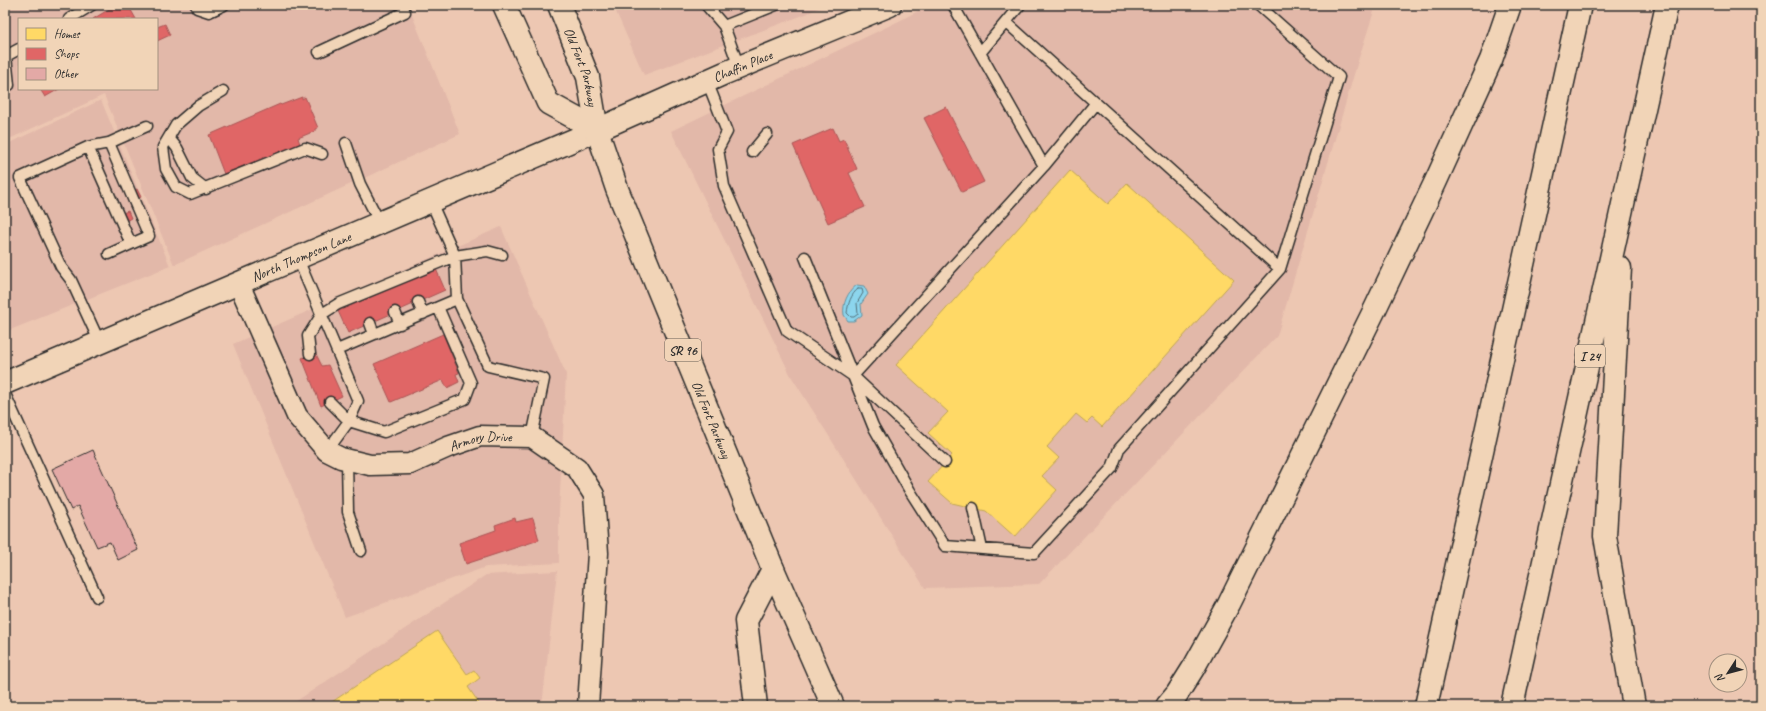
<svg xmlns="http://www.w3.org/2000/svg" width="1766" height="711" font-family="Caveat,sans-serif">
	<rect width="100%" height="100%" fill="#edc7b2"/>
	<filter id="ink" filterUnits="userSpaceOnUse"><feTurbulence type="fractalNoise" baseFrequency=".025" numOctaves="2"/><feDisplacementMap in="SourceGraphic" scale="8" xChannelSelector="R" yChannelSelector="G"/><feConvolveMatrix kernelMatrix="1 2 1 2 8 2 1 2 1" color-interpolation-filters="sRGB"/></filter>
	<g filter="url(#ink)">
		<path fill="#e2b8a9" fill-rule="evenodd" d="M5,5H408L460,134L174,265L104,95L5,141ZM19,19H157V89H19Z
			M613,5H825L806,14L644,75Z
			M929,5H1376L1358,61L1277,336L1039,584L925,588L791,376L671,131L899,21Z
			M101,100L170,266L5,332V145Z
			M501,227L566,374L559,512V563L486,567L345,617L233,344Z
			M557,571L542,706H289L486,575Z"/>
		<path fill="#8cd5ed" stroke="#65919f" d="M857,285L864,286L868,294L861,304L862,315L854,321H848L844,315C842,304 848,291 857,285Z"/>
		<path fill="#ffd966" stroke="#bfa554" d="M1070,170L1108,204L1127,183L1234,280L1102,427L1092,418L1087,423L1076,414L1047,447L1059,458L1042,476L1057,490L1015,537L986,511L952,503L928,482L952,455L928,433L948,412L896,365Z
			M437,631L467,674L474,670L480,678L468,687L481,706H326Z"/>
		<path fill="#e06666" stroke="#aa5454" d="M116,5H128L136,19H93Z
			M739,5H750L741,9Z
			M165,24L170,35L157,41V27Z
			M40,89H59L45,97Z
			M302,97V99L305,97L318,128L315,129V131L298,138L300,144L251,165V163L224,174L209,135L280,104L281,105Z
			M946,107L984,182L962,192L924,118Z
			M833,128L839,141L844,139L857,169L849,173L865,207L828,223L793,145Z
			M137,189L141,197L132,201L129,193Z
			M128,211L131,218L124,222L120,214Z
			M436,269L445,290L348,333L338,311Z
			M443,334L459,373L456,374L459,382L447,388L443,380L391,402L374,364Z
			M315,352L322,366L328,365L342,396L321,406L302,358Z
			M515,518L516,522L533,518L539,540L466,564L459,543L496,530L495,525Z"/>
		<g fill="none" stroke-linecap="round" stroke-linejoin="round">
			<path stroke="#526f79" stroke-width="1" d="M858,289H862L863,293L857,303L858,314L854,317H851L847,313C848,304 851,294 858,289Z"/>
		</g>
		<path fill="#e3a9a6" stroke="#2b2b2b" d="M93,450L138,550L118,560L110,542L97,547L78,506L71,510L52,469Z"/>
		<g fill="none" stroke-linecap="round" stroke-linejoin="round">
			<g stroke="#2b2b2b" stroke-width="13">
				<path id="service" d="M196,5L197,8L209,12L224,5
					M706,5L724,26L739,67
					M953,5L1044,166L853,376L873,426L910,491L945,546L1034,553L1112,468L1119,449L1280,269L1006,22
					M1258,5L1339,77L1280,269
					M69,19L92,5
					M724,26L776,5
					M319,52L405,12L402,5
					M980,53L1020,5
					M707,81L727,132L718,149L724,186L787,331L853,376L945,462
					M5,87L9,85L6,56L19,49
					M223,91L198,106L176,125L163,147L166,169L176,187L190,194L305,148L322,154
					M169,138L177,148L192,178L206,189
					M109,143L149,236L131,244
					M346,143L360,184L380,223
					M88,147L131,244L109,254
					M752,152L767,134
					M1044,166L1095,104
					M431,202L455,256L487,251L502,255
					M805,257L853,376
					M298,259L358,401L349,421L327,451
					M457,299L488,366L544,379L532,437
					M418,302L423,314
					M395,312L400,324
					M370,323L374,334
					M100,343L71,280L61,267L20,178L88,147L109,143L147,126
					M310,354L308,336L322,314L338,304L455,256L457,299L337,350
					M5,394L97,597
					M330,402L349,421L384,432L465,399L471,383L438,307
					M347,459L348,512L361,551
					M973,508L982,549"/>
			</g>
			<g stroke="#2b2b2b" stroke-width="23">
				<g id="minor">
					<path id="s1" d="M239,284L297,416L327,451L341,458L370,465L410,464L448,447L480,436L532,437L577,468L594,495L598,553L588,706"/>
				</g>
			</g>
			<g stroke="#2b2b2b" stroke-width="25">
				<g id="tertiary">
					<path id="s2" d="M597,130L725,73L890,5"/>
				</g>
			</g>
			<g stroke="#2b2b2b" stroke-width="25">
				<g id="secondary">
					<path id="s3" d="M5,383L597,130"/>
				</g>
			</g>
			<g stroke="#2b2b2b" stroke-width="25">
				<g id="primary">
					<path d="M504,5L548,103L597,130"/>
					<path id="s4" d="M559,5L588,77L597,130L617,189L773,569L833,706"/>
				</g>
			</g>
			<g stroke="#2b2b2b" stroke-width="25">
				<path id="motorway" d="M1620,268L1605,536L1634,706
					M756,706L746,621L773,569
					M1167,706L1177,694L1194,667L1229,604L1376,307L1435,183L1491,60L1510,5
					M1426,706L1580,5
					M1512,706L1667,5"/>
			</g>
			<use href="#service" stroke="#f1d4b7" stroke-width="10"/>
			<use href="#minor" stroke="#f1d4b7" stroke-width="20"/>
			<use href="#tertiary" stroke="#f1d4b7" stroke-width="22"/>
			<use href="#secondary" stroke="#f1d4b7" stroke-width="22"/>
			<use href="#primary" stroke="#f1d4b7" stroke-width="22"/>
			<use href="#motorway" stroke="#f1d4b7" stroke-width="22"/>
		</g>
	</g>
	<g text-anchor="middle" stroke-width="4" stroke-linejoin="round" paint-order="stroke">
		<g fill="#f1d4b7" stroke="#665e55" stroke-width="1">
			<rect x="665" y="339" width="36" height="22" rx="3"/>
			<rect x="1575" y="345" width="30" height="22" rx="3"/>
		</g>
		<g font-size="13" font-weight="bold" fill="#2b2b2b">
			<text x="683" y="355">SR 96</text>
			<text x="1590" y="361">I 24</text>
		</g>
		<g font-size="14" fill="#2b2b2b" stroke="#f1d4b7">
			<text dy="5" stroke="none"><textPath href="#s2" startOffset="159">Chaffin Place</textPath></text>
			<text dy="5" stroke="none"><textPath href="#s4" startOffset="66">Old Fort Parkway</textPath></text>
			<text dy="5" stroke="none"><textPath href="#s3" startOffset="322">North Thompson Lane</textPath></text>
			<text dy="5" stroke="none"><textPath href="#s4" startOffset="443">Old Fort Parkway</textPath></text>
			<text dy="5" stroke="none"><textPath href="#s1" startOffset="351">Armory Drive</textPath></text>
		</g>
	</g>
	<rect width="1766" height="711" fill="none" stroke="#f1d4b7" stroke-width="20"/>
	<rect x="10" y="10" width="1746" height="691" fill="none" stroke="#2b2b2b" stroke-width="1.5" filter="url(#ink)"/>
	<rect x="18" y="18" width="140" height="72" fill="#f1d4b7" stroke="#a2907f"/>
	<rect x="26" y="28" width="20" height="12" fill="#ffd966" stroke="#a2907f"/>
	<text x="54" y="38" font-size="12" fill="#2b2b2b">Homes</text>
	<rect x="26" y="48" width="20" height="12" fill="#e06666" stroke="#a2907f"/>
	<text x="54" y="58" font-size="12" fill="#2b2b2b">Shops</text>
	<rect x="26" y="68" width="20" height="12" fill="#e3a9a6" stroke="#a2907f"/>
	<text x="54" y="78" font-size="12" fill="#2b2b2b">Other</text>
	<g transform="translate(1728 673) rotate(234)"><circle r="19" fill="#f1d4b7" stroke="#a2907f"/>
	<path d="M0-3L7 15L0 10L-7 15Z" fill="#2b2b2b"/>
	<text y="-6" font-size="11" font-weight="bold" text-anchor="middle" fill="#2b2b2b">N</text>
	</g>
</svg>
